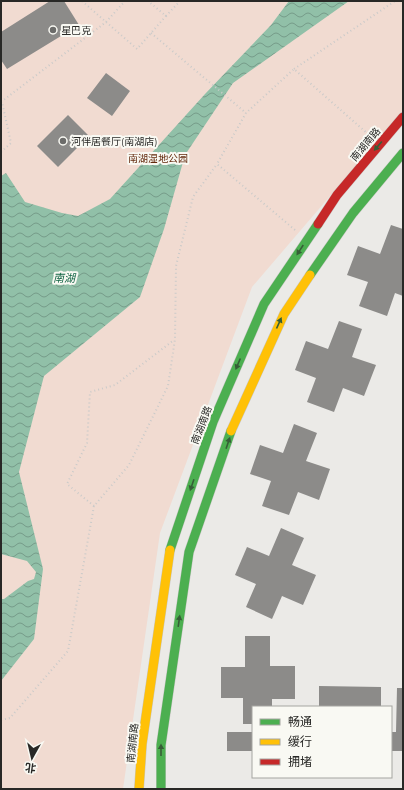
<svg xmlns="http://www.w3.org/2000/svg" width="404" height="790" font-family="Montserrat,'Noto Sans SC',sans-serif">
	<defs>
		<pattern id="water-waves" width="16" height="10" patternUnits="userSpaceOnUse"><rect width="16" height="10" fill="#91c0a8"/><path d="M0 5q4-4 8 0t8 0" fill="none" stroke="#769c89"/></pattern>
	</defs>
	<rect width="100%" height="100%" fill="#ebeae7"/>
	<path fill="#f1dbd1" d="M1,1H403V111L252,287L160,533L123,789H1Z"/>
	<path fill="url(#water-waves)" d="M289,1H349L233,83L185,155L164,229L140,297L44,376L19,472L43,569L34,639L1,681V599H4L28,581L34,579L36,572L27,561L1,554V176L6,173L25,202L62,213L78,216L110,199L205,94L271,25Z"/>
	<path fill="#8c8b89" d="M50,1H64L79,25L7,69L1,60V32Z
		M106,73L130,91L112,116L87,98Z
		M68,115L89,136L58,167L37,146Z
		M391,225L403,229V296L395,293L387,316L359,306L368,282L347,275L358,246L380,254Z
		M339,321L362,329L352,357L376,365L364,396L343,388L334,412L307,402L316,378L295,370L306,341L328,349Z
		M294,424L317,433L306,461L330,469L319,500L298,492L289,515L262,506L271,481L250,474L260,445L283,453Z
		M281,528L304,538L292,565L316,575L303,605L282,596L272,619L246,607L256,584L235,575L247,547L269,556Z
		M245,636H270V666H295V699H272V707H253V724H243V698H221V667H245Z
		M319,686L381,687V707H319Z
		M397,688H403V751H391V732H396Z
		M227,732H253V751H227Z"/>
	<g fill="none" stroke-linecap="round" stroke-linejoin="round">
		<g stroke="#c7c6c4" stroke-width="10">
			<path id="fast" d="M310,275L353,213L403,153
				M170,550L213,422L264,304L318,224
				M161,789V745L189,552L231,431"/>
		</g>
		<g stroke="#c7c6c4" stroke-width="10">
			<path id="slow" d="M231,431L284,314L310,275
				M139,789L142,744L170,550"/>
		</g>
		<g stroke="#c7c6c4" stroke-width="10">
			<path id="jam" d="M318,224L337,195L403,117"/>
		</g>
		<path stroke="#cacac9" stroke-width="2" stroke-dasharray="1 3" stroke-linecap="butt" d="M82,1L137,49L166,16L148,1
			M166,16L180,1
			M151,33L246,113
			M294,69L395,1
			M1,102L106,22L125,1
			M1,152L11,143L2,102
			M295,230L217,164L246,113L294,69L368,134
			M94,506L67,484L87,443L90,392L115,385L174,340
			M1,720L10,718L68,651L94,506L129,465L168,386L175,339L176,266L193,197L217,164"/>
		<use href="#fast" stroke="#4caf50" stroke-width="9"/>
		<use href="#slow" stroke="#ffc107" stroke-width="9"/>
		<use href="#jam" stroke="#c62828" stroke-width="9"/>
	</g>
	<defs><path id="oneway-solid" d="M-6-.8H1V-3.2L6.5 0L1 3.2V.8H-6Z"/></defs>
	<g fill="#365e37">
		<use href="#oneway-solid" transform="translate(378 146) rotate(130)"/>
		<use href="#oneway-solid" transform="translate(300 250) rotate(123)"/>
		<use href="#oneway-solid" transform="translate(279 323) rotate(-66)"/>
		<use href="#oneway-solid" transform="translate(238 364) rotate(113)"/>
		<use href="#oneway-solid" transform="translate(228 443) rotate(-71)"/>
		<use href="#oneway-solid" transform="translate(192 485) rotate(109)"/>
		<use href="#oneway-solid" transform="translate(179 621) rotate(-82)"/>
		<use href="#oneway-solid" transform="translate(161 750) rotate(-90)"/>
	</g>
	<g fill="#6c6c6a" stroke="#f9f9f3" stroke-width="1.5">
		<circle cx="53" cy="30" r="4"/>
		<circle cx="63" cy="141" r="4"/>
	</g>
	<g text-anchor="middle" stroke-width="4" stroke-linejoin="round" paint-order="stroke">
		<g font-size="10" fill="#282826" stroke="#f9f9f3" text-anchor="start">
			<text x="61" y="34">星巴克</text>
			<text x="71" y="145">河伴居餐厅(南湖店)</text>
		</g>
		<g font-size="10" fill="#282826" stroke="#f9f9f3">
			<text transform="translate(365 144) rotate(-50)" y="4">南湖南路</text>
			<text transform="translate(201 425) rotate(-69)" y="4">南湖南路</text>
			<text transform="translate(132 743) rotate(-84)" y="4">南湖南路</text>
		</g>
		<g font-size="10" fill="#642a0e" stroke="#f9f9f3">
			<text x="158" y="162">南湖湿地公园</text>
		</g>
		<g font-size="11" font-style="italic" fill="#126545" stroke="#f9f9f3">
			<text x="64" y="282">南湖</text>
		</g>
	</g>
	<rect width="404" height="790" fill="none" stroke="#282826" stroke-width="4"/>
	<rect x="252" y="706" width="140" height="72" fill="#f9f9f3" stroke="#a5a5a1"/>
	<rect x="260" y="719" width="20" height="6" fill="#4caf50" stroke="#a5a5a1"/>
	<text x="288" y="726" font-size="12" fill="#282826">畅通</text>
	<rect x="260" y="739" width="20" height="6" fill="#ffc107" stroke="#a5a5a1"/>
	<text x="288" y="746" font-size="12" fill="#282826">缓行</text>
	<rect x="260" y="759" width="20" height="6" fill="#c62828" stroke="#a5a5a1"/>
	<text x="288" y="766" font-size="12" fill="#282826">拥堵</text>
	<g transform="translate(32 758) rotate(188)" stroke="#f9f9f3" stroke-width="3" paint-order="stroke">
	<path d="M0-3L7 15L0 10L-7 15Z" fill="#282826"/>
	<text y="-6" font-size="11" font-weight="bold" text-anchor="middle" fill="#282826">北</text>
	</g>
</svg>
